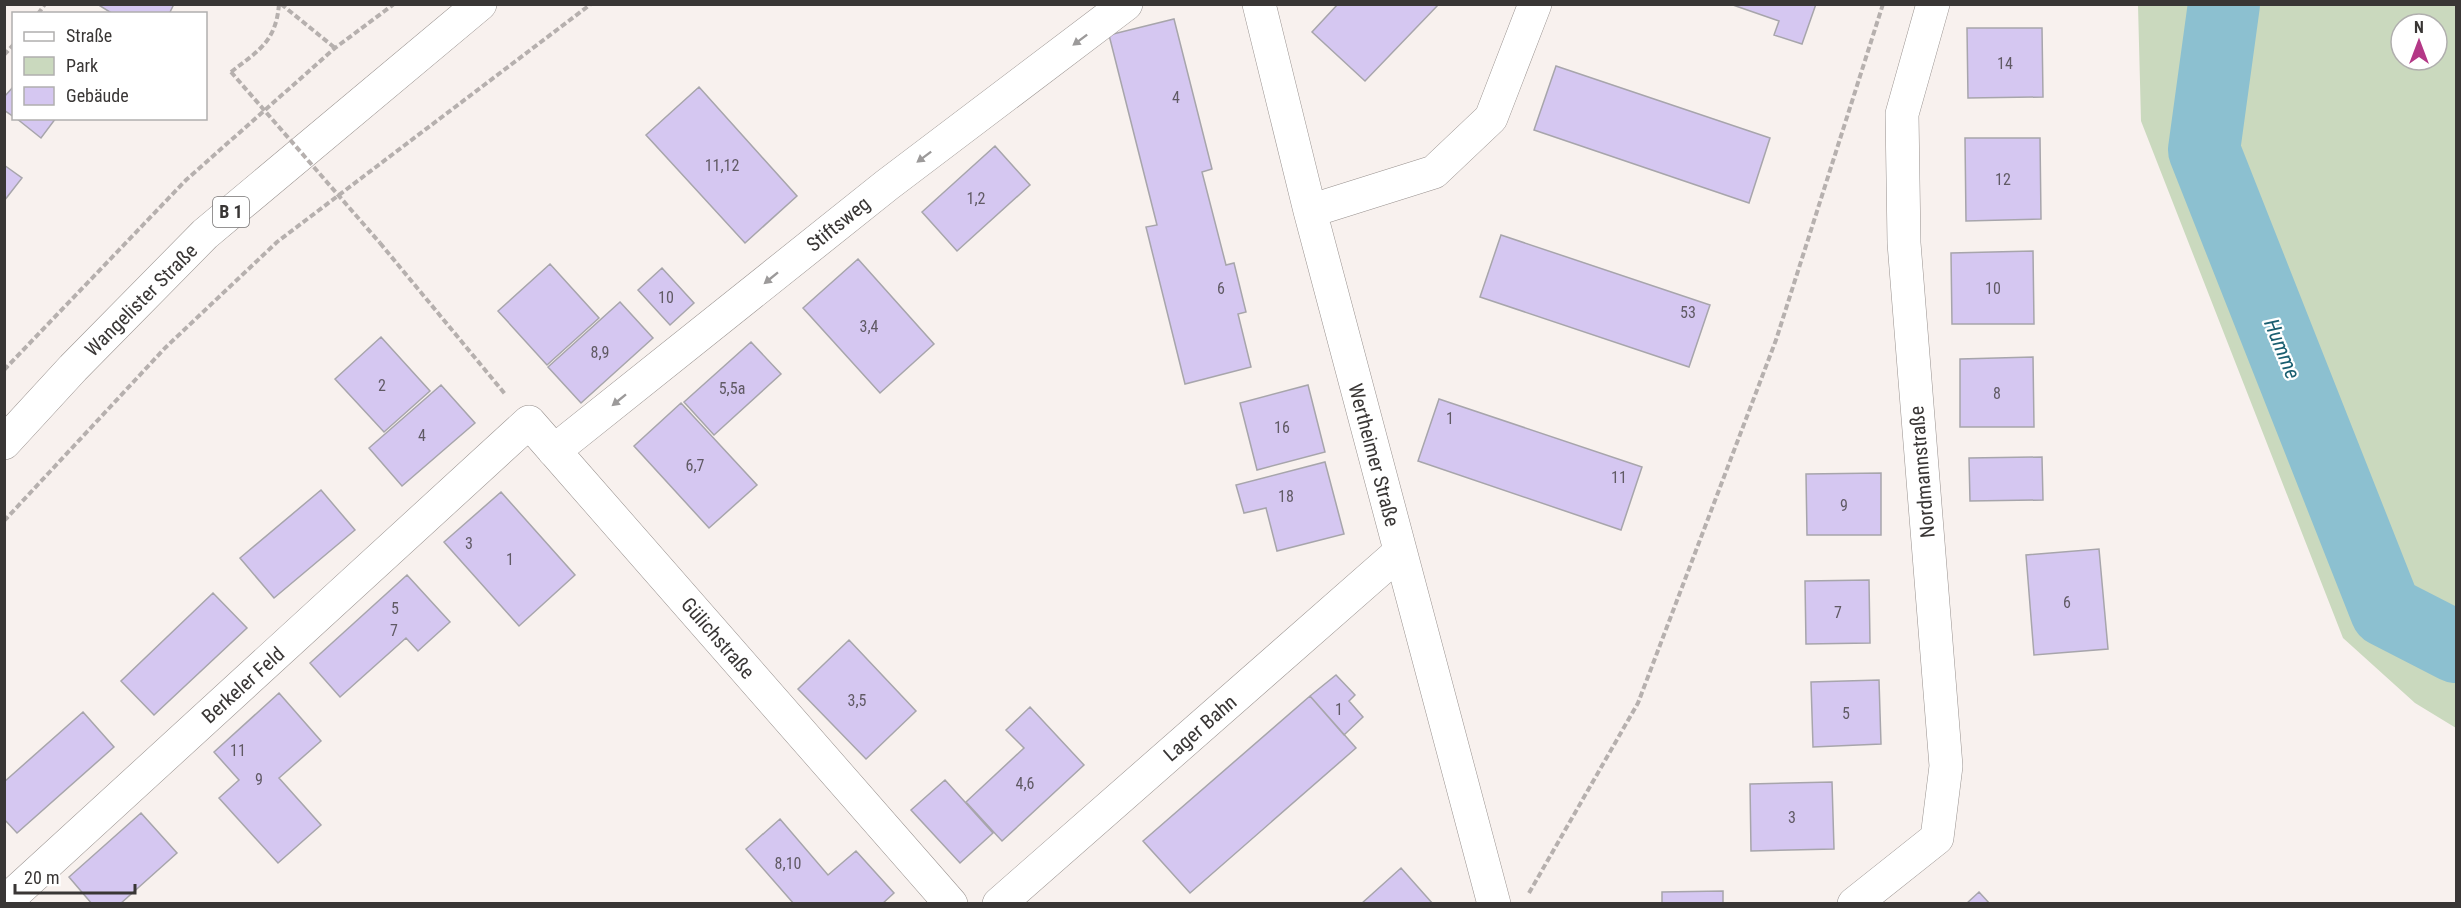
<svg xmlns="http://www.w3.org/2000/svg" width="2461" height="908" font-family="'Roboto Condensed',sans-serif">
	<rect width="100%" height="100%" fill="#f8f1ee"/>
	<path fill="#cad9be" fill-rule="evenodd" d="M2138,5H2456V728L2415,703L2343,638L2141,121ZM2401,24H2437V60H2401Z"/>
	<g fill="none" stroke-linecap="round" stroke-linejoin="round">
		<path stroke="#8cc0d0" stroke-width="72" d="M2224,4L2204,150L2386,611L2456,647"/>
	</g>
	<path fill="#d5c7f1" stroke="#a7a5ab" stroke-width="1.5" d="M97,4H174L169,14H113Z
		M1338,4H1439L1365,81L1312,32Z
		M1730,4H1816L1802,44L1774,35L1779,21Z
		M1174,19L1212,169L1202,172L1226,265L1234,263L1246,312L1238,314L1251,367L1185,384L1146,227L1157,225L1109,35Z
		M1967,28H2042L2043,97L1968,98Z
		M1556,66L1770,138L1749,203L1534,130Z
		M14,86V117L4,110V97Z
		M699,87L797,196L745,243L646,135Z
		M16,118H56L41,138Z
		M1965,138H2040L2041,219L1966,221Z
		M995,146L1030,185L957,251L922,212Z
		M4,165L22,178L4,201Z
		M1501,235L1710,305L1689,367L1480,297Z
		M2033,251L2034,324H1952L1951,253Z
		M858,259L934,344L880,393L803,308Z
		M550,264L599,318L547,365L498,311Z
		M662,268L694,303L670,325L638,290Z
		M620,302L653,338L581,403L548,367Z
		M381,337L430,391L384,432L335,379Z
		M751,342L781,374L714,435L684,402Z
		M2033,357L2034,427H1960V359Z
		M441,385L475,423L402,486L369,448Z
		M1308,385L1325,452L1257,470L1240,403Z
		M1439,399L1642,467L1621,530L1418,461Z
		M681,403L757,485L709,528L634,446Z
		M2042,457L2043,500L1970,501L1969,458Z
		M1325,462L1344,534L1277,551L1266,508L1244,513L1236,485Z
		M1881,473V535H1807L1806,474Z
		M321,490L355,530L274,598L240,558Z
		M501,492L575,575L519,626L444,542Z
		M2099,549L2108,649L2034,655L2026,555Z
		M407,575L450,622L418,651L406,638L340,697L310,663Z
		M1869,580L1870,643L1806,644L1805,581Z
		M213,593L247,628L154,715L121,681Z
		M849,640L916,711L866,759L798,689Z
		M1336,675L1355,695L1349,701L1363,717L1344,735L1310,696Z
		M1879,680L1881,744L1813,747L1811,682Z
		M279,693L321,741L279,778L321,825L278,863L219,798L239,780L214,752Z
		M1310,696L1356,748L1190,893L1143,841Z
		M1030,707L1084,765L1002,841L966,802L1024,748L1006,730Z
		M83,712L114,747L17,833L4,819V782Z
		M945,780L993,833L960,863L911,810Z
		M1832,782L1834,849L1751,851L1750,784Z
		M141,813L177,853L120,904H92L69,877Z
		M780,819L828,875L856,851L894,893L882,904H794L746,849Z
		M1401,868L1433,904H1361Z
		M1723,891V904H1662V892Z
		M1979,892L1990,904H1966Z"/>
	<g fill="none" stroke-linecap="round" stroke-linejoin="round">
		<g stroke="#98918e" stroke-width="34">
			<path id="minor" d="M1259,4L1310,211L1494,904
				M1310,211L1434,172L1491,118L1535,4
				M554,451L887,185L1126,4
				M4,903L529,422L951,904
				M999,904L1400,552
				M1854,904L1937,838L1946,766L1904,243L1902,114L1933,4"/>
		</g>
		<g stroke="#98918e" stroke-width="34">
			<path id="major" d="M4,443L73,368L205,234L480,4"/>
		</g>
		<path stroke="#b6b0ae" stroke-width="4" stroke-dasharray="6 3" stroke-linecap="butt" d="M281,4L335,48
			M38,14L45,4
			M4,55L14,44
			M231,72C258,51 276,42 279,4
			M380,243L505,394
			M4,370L186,180L335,48L394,4
			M4,521L165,348L277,242L591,4
			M1529,893L1638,703L1776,340L1883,4"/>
		<use href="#minor" stroke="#fff" stroke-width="33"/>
		<use href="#major" stroke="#fff" stroke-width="33"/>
		<path stroke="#b6b0ae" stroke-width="4" stroke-dasharray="6 3" stroke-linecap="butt" d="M231,72L380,243"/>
	</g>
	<defs><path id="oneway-solid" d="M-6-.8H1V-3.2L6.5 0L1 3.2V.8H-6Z" transform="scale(1.5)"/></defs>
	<g fill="#9c9a9a">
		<use href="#oneway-solid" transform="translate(1080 40) rotate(143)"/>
		<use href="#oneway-solid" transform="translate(924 157) rotate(143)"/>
		<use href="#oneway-solid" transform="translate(771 278) rotate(141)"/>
		<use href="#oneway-solid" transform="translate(619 400) rotate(141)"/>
	</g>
	<g text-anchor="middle" stroke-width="4.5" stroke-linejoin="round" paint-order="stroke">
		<g font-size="16" fill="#605a64">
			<text x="2005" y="69">14</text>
			<text x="1176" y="103">4</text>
			<text x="722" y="171">11,12</text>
			<text x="2003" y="185">12</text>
			<text x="976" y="204">1,2</text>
			<text x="1221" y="294">6</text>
			<text x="1993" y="294">10</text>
			<text x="666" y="303">10</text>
			<text x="1688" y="318">53</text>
			<text x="869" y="332">3,4</text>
			<text x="600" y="358">8,9</text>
			<text x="382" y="391">2</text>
			<text x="732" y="394">5,5a</text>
			<text x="1997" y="399">8</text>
			<text x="1450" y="424">1</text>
			<text x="1282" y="433">16</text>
			<text x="422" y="441">4</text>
			<text x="695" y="471">6,7</text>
			<text x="1619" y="483">11</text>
			<text x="1286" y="502">18</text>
			<text x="1844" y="511">9</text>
			<text x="469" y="549">3</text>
			<text x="510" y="565">1</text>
			<text x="2067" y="608">6</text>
			<text x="395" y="614">5</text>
			<text x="1838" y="618">7</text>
			<text x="394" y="636">7</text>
			<text x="857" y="706">3,5</text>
			<text x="1339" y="715">1</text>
			<text x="1846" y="719">5</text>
			<text x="238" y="756">11</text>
			<text x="259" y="785">9</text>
			<text x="1025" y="789">4,6</text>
			<text x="1792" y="823">3</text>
			<text x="788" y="869">8,10</text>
		</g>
		<rect fill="#fff" stroke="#747272" stroke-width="1.5" x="213" y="197" width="36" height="30" rx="4.5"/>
		<g font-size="18" font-weight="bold" fill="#393635">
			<text x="231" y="218">B 1</text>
		</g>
		<g font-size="20" fill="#393635" stroke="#fff">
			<text transform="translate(838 224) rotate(-39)" y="7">Stiftsweg</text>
			<text transform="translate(141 300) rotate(-45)" y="7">Wangelister Straße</text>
			<text transform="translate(1374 455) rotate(75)" y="7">Wertheimer Straße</text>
			<text transform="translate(1922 472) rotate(-95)" y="7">Nordmannstraße</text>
			<text transform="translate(718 638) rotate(49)" y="7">Gülichstraße</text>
			<text transform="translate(243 685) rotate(-42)" y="7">Berkeler Feld</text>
			<text transform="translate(1200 728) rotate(-41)" y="7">Lager Bahn</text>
		</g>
		<g font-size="21" font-style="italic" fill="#195e70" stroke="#fff">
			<text transform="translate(2282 349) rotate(68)" y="7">Humme</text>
		</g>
	</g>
	<rect width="2461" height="908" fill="none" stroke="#393635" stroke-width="12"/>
	<rect x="12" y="12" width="195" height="108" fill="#ffffff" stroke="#b0afae" stroke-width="1.5"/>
	<rect x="24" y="32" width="30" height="9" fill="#ffffff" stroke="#b0afae" stroke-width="1.5"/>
	<text x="66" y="42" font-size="18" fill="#393635">Straße</text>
	<rect x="24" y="57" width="30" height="18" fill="#cad9be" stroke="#b0afae" stroke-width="1.5"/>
	<text x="66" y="72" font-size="18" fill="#393635">Park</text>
	<rect x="24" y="87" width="30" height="18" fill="#d5c7f1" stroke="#b0afae" stroke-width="1.5"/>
	<text x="66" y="102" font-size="18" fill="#393635">Gebäude</text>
	<g transform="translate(2419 42)"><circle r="28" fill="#ffffff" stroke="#b0afae" stroke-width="1.5"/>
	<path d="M0-4.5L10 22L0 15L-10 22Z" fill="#b43887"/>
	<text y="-9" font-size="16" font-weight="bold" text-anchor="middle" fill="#393635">N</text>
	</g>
	<path d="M15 884v9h120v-9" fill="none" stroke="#393635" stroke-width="3"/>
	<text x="24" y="884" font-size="18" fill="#393635" stroke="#ffffff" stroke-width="4.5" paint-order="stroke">20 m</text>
</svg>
